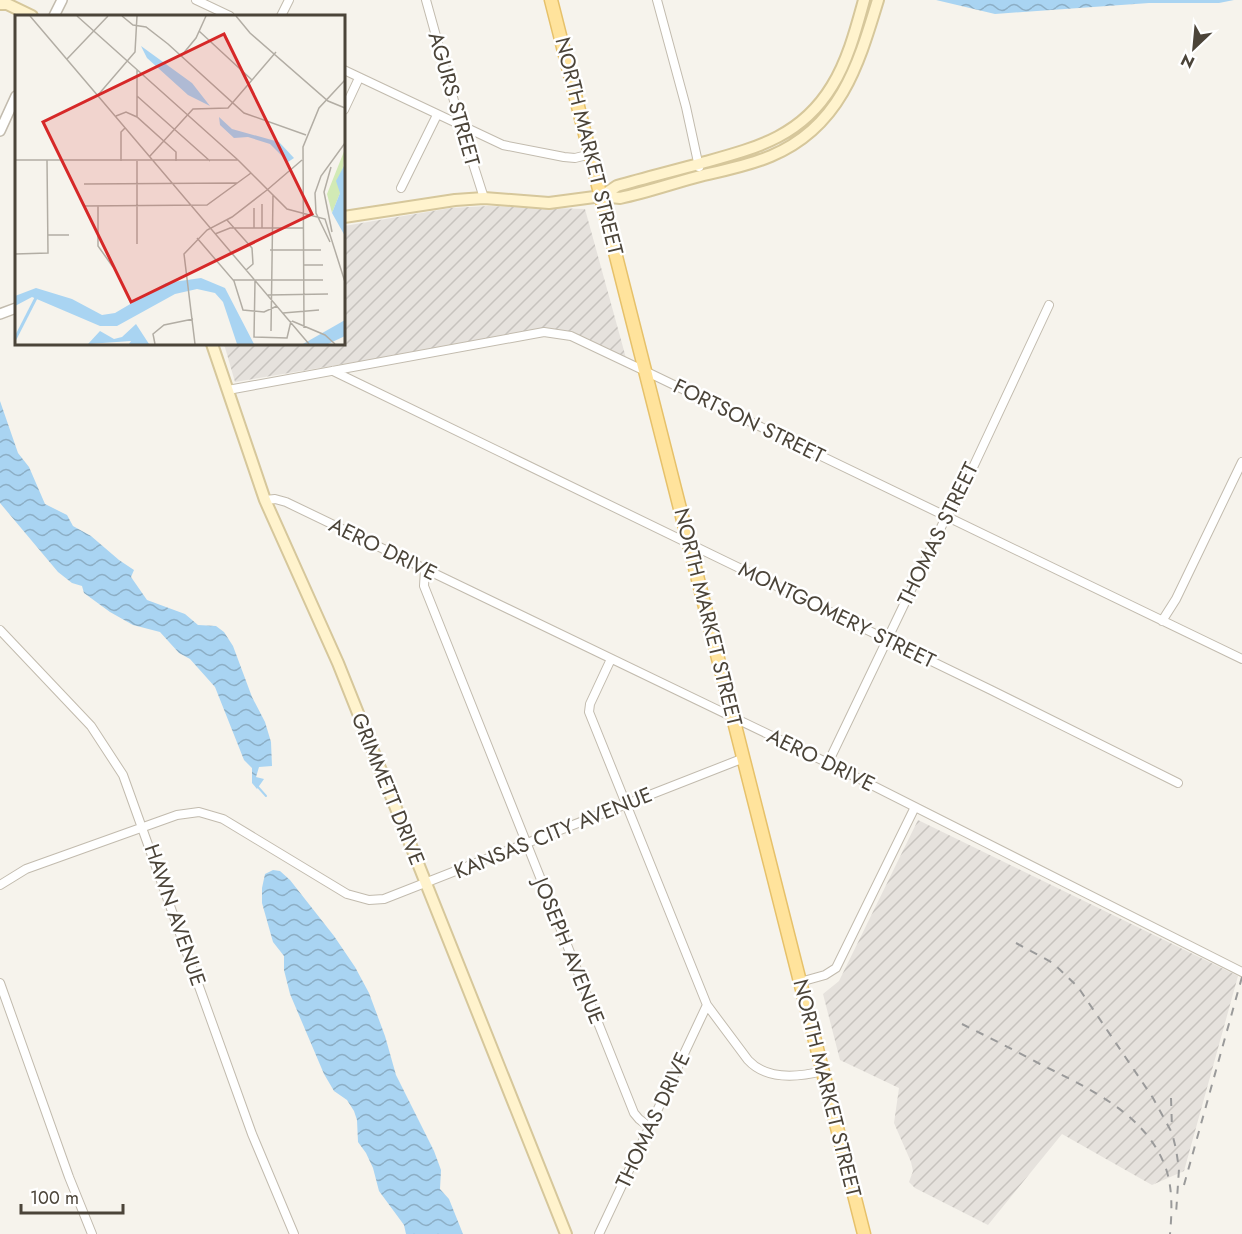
<svg xmlns="http://www.w3.org/2000/svg" width="1242" height="1234" font-family="Jost,sans-serif">
	<defs>
		<pattern id="industrial-furrows" width="10" height="10" patternUnits="userSpaceOnUse" patternTransform="scale(1.5)"><rect width="10" height="10" fill="#e6e2dd"/><path d="M-1 1l2-2M0 10L10 0M9 11l2-2" fill="none" stroke="#c7c3be"/></pattern>
		<pattern id="water-waves" width="16" height="10" patternUnits="userSpaceOnUse" patternTransform="scale(1.5)"><rect width="16" height="10" fill="#a9d4f2"/><path d="M0 5q4-4 8 0t8 0" fill="none" stroke="#8caec5"/></pattern>
	</defs>
	<rect width="100%" height="100%" fill="#f6f3ec"/>
	<path fill="url(#industrial-furrows)" d="M488,206L585,209L626,358L568,333L543,328L490,340L235,382L224,344H344V226L451,208Z
		M918,820L1238,976L1184,1171L1152,1185L1062,1134L988,1225L915,1188L909,1182L913,1171L911,1162L894,1123L899,1088L840,1060L823,994L839,981Z"/>
	<path fill="url(#water-waves)" d="M936,0H1234L1219,3H1149L995,14Z
		M0,401L18,453L29,467L45,504L67,515L73,526L91,536L119,560L134,570L131,577L147,600L185,614L198,625L216,626L224,632L233,646L252,697L265,722L271,742L272,766L259,767L256,777L264,779L257,789L252,783V768L244,760L215,687L190,659L179,653L160,632L133,625L110,612L84,593L82,586L72,583L58,572L0,503Z
		M273,870L280,871L290,880L334,936L355,967L369,993L385,1036L396,1075L434,1151L441,1170L440,1189L449,1199L463,1234H406L404,1225L379,1191L373,1168L366,1153L358,1142L357,1120L354,1111L347,1100L334,1091L324,1074L290,994L284,970V956L273,942L262,903V888L265,874Z"/>
	<g fill="none" stroke-linecap="round" stroke-linejoin="round">
		<path stroke="#a9d4f2" stroke-width="2" d="M258,787L266,796"/>
		<g stroke="#c2bbae" stroke-width="10">
			<path id="minor" d="M196,0L230,16
				M426,0L461,126L484,198
				M657,0L686,107L699,167
				M281,16L289,0
				M344,70L503,145L564,157L575,158L591,154
				M344,110L359,78
				M401,188L437,115
				M333,371L991,690L1178,783
				M228,390L544,332L571,336L645,371L1242,659
				M265,500L275,499L286,502L828,763L1242,972
				M425,569L424,586L634,1113L639,1119L648,1126
				M1162,621L1176,599L1242,462
				M0,630L91,726L123,775L252,1134L294,1234
				M611,659L590,704L589,712L707,1005L748,1060C767,1081 799,1077 823,1071
				M828,763L946,517L961,493L1049,305
				M0,885L26,869L177,815L199,812L223,819L347,894L369,900L384,899L744,758
				M800,982L825,975L836,968L915,807
				M0,983L69,1177L92,1234
				M599,1234L707,1005"/>
		</g>
		<g stroke="#c2bbae" stroke-width="12">
			<path id="tertiary" d="M54,16L62,0
				M0,131L16,96
				M0,314L16,308"/>
		</g>
		<g stroke="#d6c79b" stroke-width="14">
			<path id="secondary" d="M0,4H7L32,16
				M602,196L617,186C645,178 673,171 702,163C756,148 801,137 832,86C848,60 856,29 864,0
				M344,217L455,200L484,198L549,203L602,196L620,198C649,192 676,182 704,175C726,170 750,165 771,156C840,127 858,66 878,0
				M212,344L265,500L338,663L566,1234"/>
		</g>
		<g stroke="#e6c16a" stroke-width="15">
			<path id="primary" d="M551,0L864,1234"/>
		</g>
		<use href="#minor" stroke="#fff" stroke-width="8"/>
		<use href="#tertiary" stroke="#fff" stroke-width="9"/>
		<use href="#secondary" stroke="#fff3cd" stroke-width="10"/>
		<use href="#primary" stroke="#ffe39c" stroke-width="12"/>
		<path stroke="#9a9a9a" stroke-width="2" stroke-dasharray="8 8" stroke-linecap="butt" d="M1016,943L1053,963L1078,987L1153,1098L1172,1133L1176,1149L1179,1169L1176,1214
			M962,1024C988,1037 1014,1050 1040,1064C1086,1087 1145,1113 1165,1166C1173,1187 1172,1212 1170,1234
			M1171,1098L1172,1128
			M1184,1185L1242,977"/>
	</g>
	<g text-anchor="middle" stroke-width="5" stroke-linejoin="round" paint-order="stroke">
		<g font-size="21" fill="#4b4439" stroke="#fff">
			<text transform="translate(454 99) rotate(74)" y="7">AGURS STREET</text>
			<text transform="translate(589 146) rotate(76)" y="7">NORTH MARKET STREET</text>
			<text transform="translate(749 421) rotate(26)" y="7">FORTSON STREET</text>
			<text transform="translate(938 534) rotate(-64)" y="7">THOMAS STREET</text>
			<text transform="translate(383 549) rotate(26)" y="7">AERO DRIVE</text>
			<text transform="translate(837 615) rotate(26)" y="7">MONTGOMERY STREET</text>
			<text transform="translate(708 617) rotate(76)" y="7">NORTH MARKET STREET</text>
			<text transform="translate(821 760) rotate(26)" y="7">AERO DRIVE</text>
			<text transform="translate(388 789) rotate(68)" y="7">GRIMMETT DRIVE</text>
			<text transform="translate(553 833) rotate(-22)" y="7">KANSAS CITY AVENUE</text>
			<text transform="translate(175 915) rotate(71)" y="7">HAWN AVENUE</text>
			<text transform="translate(569 951) rotate(68)" y="7">JOSEPH AVENUE</text>
			<text transform="translate(827 1088) rotate(76)" y="7">NORTH MARKET STREET</text>
			<text transform="translate(653 1120) rotate(-65)" y="7">THOMAS DRIVE</text>
		</g>
	</g>
	<g transform="translate(15 15)">
		<rect width="330" height="330" fill="#f6f3ec"/>
		<path d="M330,134L325,178L317,198L312,179Z" fill="#d2eab5"/>
		<path d="M126,31L177,68L195,91L173,80L132,43ZM204,102L217,114L264,127L279,143L273,147L255,129L233,122L219,123L205,110ZM330,149V221L317,198L325,178L321,166ZM186,263L210,273L239,329H222L208,287L200,278L182,274L160,279L102,311H85L17,282L0,291V281L21,273L57,284L87,300L100,298L151,268ZM330,305V321L313,329H288ZM121,309L134,329H114L116,326L73,329L85,316L99,324L107,322Z" fill="#a9d4f2"/>
		<path fill="none" stroke="#a9d4f2" stroke-width="3" d="M0,324L23,279"/>
		<path fill="none" stroke="#b2ada4" stroke-width="1.5" d="M15,1L294,329M62,1L223,145L272,194L310,204L330,267M107,1L118,10L131,12L153,29L229,98L291,120M221,1L235,18L313,86L330,93M184,16L237,65M167,40L181,23L191,1M52,44L93,1M122,55V102M83,80L120,37L122,1M122,81L195,146M101,101L111,97L122,102L161,137V146M135,141L178,94L213,93L261,37M0,145H223M106,146V117L110,113M122,146V229M316,152L309,177L317,217M69,169L222,168M252,175L287,145M247,189V213M69,191L192,190L236,158M83,191V231L98,252M239,193V213M212,205L237,233L238,249L231,255M200,219L215,213H288M33,220H54M182,223L219,266L228,295L249,297L262,291M315,227L301,198L300,178L306,161L330,128M255,235H306M0,239L33,238L32,145M288,250H308M218,265H308M240,266L239,322L272,323L276,306M253,280L313,279M268,298L304,295M277,306L310,320L320,329M289,313L288,132L304,93L330,65M256,316L258,180M140,329L138,319L149,310L178,304M180,329L169,239L192,215L217,202L252,175"/>
		<path fill="#d62828" fill-opacity="0.15" stroke="#d62828" stroke-width="3" d="M209,19L297,199L116,287L28,107Z"/>
		<rect width="330" height="330" fill="none" stroke="#4b4439" stroke-width="3"/>
	</g>
	<g transform="translate(1194 48) rotate(206)" stroke="#ffffff" stroke-width="4.5" paint-order="stroke">
	<path d="M0-4.5L10 22L0 15L-10 22Z" fill="#4b4439"/>
	<text y="-9" font-size="16" font-weight="bold" text-anchor="middle" fill="#4b4439">N</text>
	</g>
	<path d="M21 1204v9h102v-9" fill="none" stroke="#4b4439" stroke-width="3"/>
	<text x="30" y="1204" font-size="18" fill="#4b4439" stroke="#ffffff" stroke-width="4.5" paint-order="stroke">100 m</text>
</svg>
